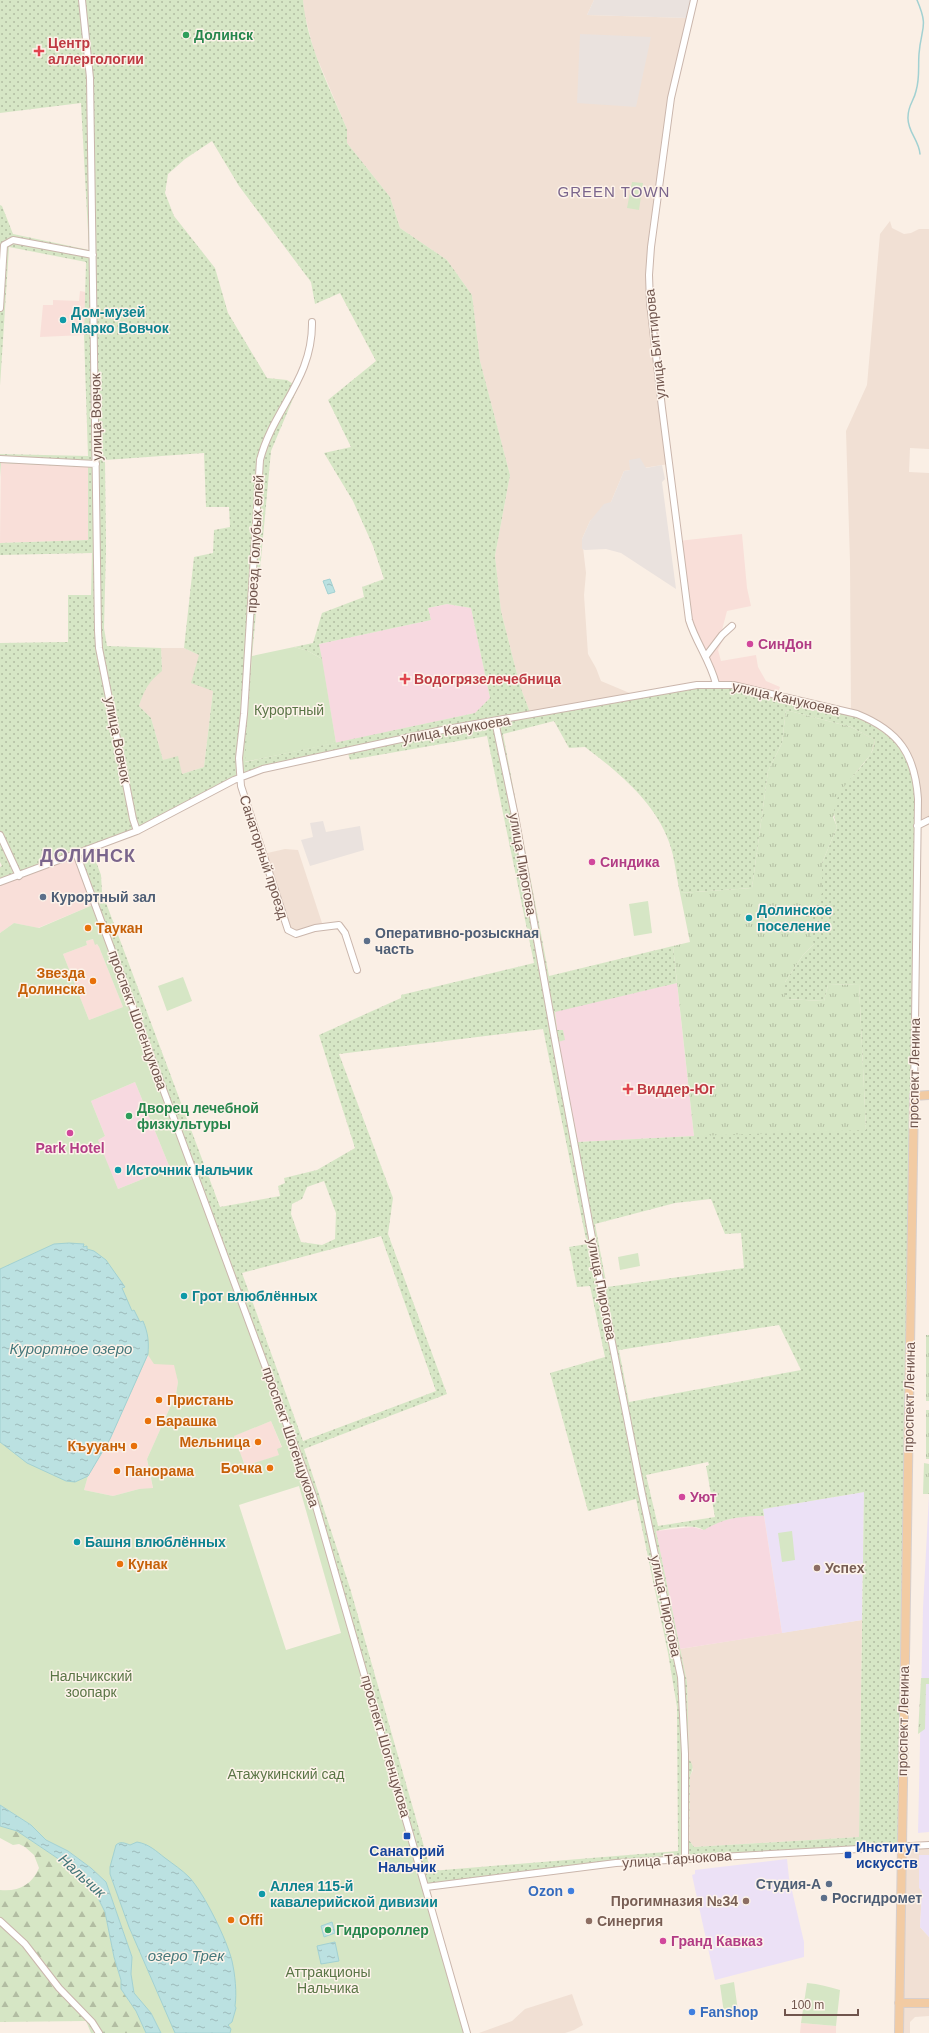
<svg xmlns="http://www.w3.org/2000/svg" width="929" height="2033" font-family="Helvetica,sans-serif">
	<defs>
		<pattern id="grass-tufts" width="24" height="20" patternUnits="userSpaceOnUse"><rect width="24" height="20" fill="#d6e6c5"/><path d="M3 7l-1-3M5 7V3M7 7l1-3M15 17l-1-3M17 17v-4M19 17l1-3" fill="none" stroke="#b2bda2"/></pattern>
		<pattern id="forest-firs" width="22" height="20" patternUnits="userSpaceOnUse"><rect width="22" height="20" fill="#d6e6c5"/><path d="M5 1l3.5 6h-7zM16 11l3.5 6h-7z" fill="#b2bda2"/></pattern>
		<pattern id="garden-dots" width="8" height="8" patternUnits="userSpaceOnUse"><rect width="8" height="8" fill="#d6e6c5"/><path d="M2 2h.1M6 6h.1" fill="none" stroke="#b2bda2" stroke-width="1.8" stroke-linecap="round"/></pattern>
		<pattern id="water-ripples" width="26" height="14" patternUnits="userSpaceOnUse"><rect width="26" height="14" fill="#bbe1e1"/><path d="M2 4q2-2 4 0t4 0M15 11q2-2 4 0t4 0" fill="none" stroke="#9cb9b9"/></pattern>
	</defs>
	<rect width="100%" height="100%" fill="#faefe5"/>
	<path fill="#f1e0d4" d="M303,0H594L587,15L689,18L679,58L649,267L669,464L624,471L611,502L590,521L582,539L586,573L584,595L588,654L596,668L601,681L632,694L531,715L520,686L501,611L495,556L510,475L480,361L472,295L447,260L400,228L390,197L347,143V129L314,51L304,12Z
		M890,221L892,228L904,234L911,233L919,229H929V449L910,448L909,472L929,473V820L917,826L851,713L850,562L846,431L867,385L880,234Z
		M161,648H184L199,655L213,691L204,767L182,774L163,760L151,718L139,706L143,692L152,678L162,670Z
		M285,849L298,850L323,926L292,933L263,854Z
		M862,1620L859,1837L694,1847L689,1840L690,1776L693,1770L689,1759L687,1682L680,1649Z
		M929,1845V1855H919L922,1891L920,1927L929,1937V2016L915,2017L910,2022V2033H899L901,1847Z
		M572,1994L583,2025L574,2030L565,2033H479L512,2021L525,2009Z"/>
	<path fill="#f9dfd9" d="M80,291L86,292L84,335L40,337L43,305H53V300L79,301Z
		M1,463L88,467V540L0,543Z
		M742,534L747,588L751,606L727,611L722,630L725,635L718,650L721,661L756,655L758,667L766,681L780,687L777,695L716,684L693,633L678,541Z
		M76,853L95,904L38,928L14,923L0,933V882Z
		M93,939L99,947L123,1007L89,1020L63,954L87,945L86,941Z
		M148,1354L175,1365L178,1382L176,1394L147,1459L153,1489H139L113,1496L84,1490L88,1476L110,1439Z
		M271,1421L282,1448L280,1455L245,1466L233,1436Z
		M801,2023L836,2026V2033H800Z"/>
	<path fill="#eae2de" d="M594,0H694L689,18L587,15Z
		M580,34L651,37L636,107L577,103Z
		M640,458L646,468L662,465L665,479L662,482L676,589L621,553L606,549L585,550L582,549V539L590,521L604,504L611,502L624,471L630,470L629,460Z
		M323,821L326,832L360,826L364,850L310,866L301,840L313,837L310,823Z"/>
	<path fill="#ece1f6" d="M864,1492L862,1620L782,1633L763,1509Z
		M929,1495V1832L918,1833L923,1608Z
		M919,1855H929V1937L920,1927L922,1891L919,1888Z
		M787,1859L789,1878L804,1942V1957L715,1980L692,1875L695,1874V1870Z"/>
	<path fill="#f7d9e0" d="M447,604L471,608L490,698L475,713L336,743L319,644L431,620L428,608Z
		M677,983L694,1136L578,1142L558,1042L563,1030H557L555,1011Z
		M135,1082L170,1168L118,1189L97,1140L105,1136L91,1101Z
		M744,1516H764L782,1633L680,1649L656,1531L692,1527L704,1530L717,1522Z"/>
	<path fill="url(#grass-tufts)" d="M786,710L851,727L875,740L871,754L853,776L833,817L837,827L822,863L823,893L815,906L814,944L803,955L785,982V999L824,1001L828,985L859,984L866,1130L813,1371L746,1234L701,1136H694L673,946L690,942L680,893L752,888L768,771L782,743Z
		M926,1335H929V1401H926Z
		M926,1410H929V1459H926Z
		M924,1463L929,1464V1494H923Z
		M921,1678H929V1684H926L925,1729L918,1734Z"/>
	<path fill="url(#forest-firs)" d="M0,1826L17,1831L69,1866L82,1877L98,1898L105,1912L114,1957L121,1980V1989L136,2011L146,2033H89H91L86,2021L0,2022V1890C18,1892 32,1885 39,1868L34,1855L25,1847L19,1844L13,1845L0,1838Z"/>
	<path fill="#d6e6c5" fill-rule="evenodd" d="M632,182L643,183L639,210L627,208Z
		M294,647L308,651L322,659L336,743L244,762L252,656Z
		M648,901L652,933L634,936L629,904Z
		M95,904L313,1496L467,2033H161L151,2013L134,1994L131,1974L132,1957L106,1882L91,1868L68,1851L46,1840L31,1825L0,1805V933L14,923L39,928ZM93,939L95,945L97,944L99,947L123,1007L89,1020L63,954L87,945L86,941ZM135,1082L170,1168L118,1189L98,1140L105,1136L91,1101ZM148,1355L154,1364L174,1365L178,1382L176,1394L147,1459L153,1488L139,1489L113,1496L84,1490L88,1476L110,1439ZM271,1421L282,1447L277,1449L279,1455L245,1466L234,1436ZM299,1486L341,1633L286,1650L239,1505Z
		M183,977L192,1001L167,1011L158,986Z
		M638,1253L640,1266L620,1270L618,1257Z
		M792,1531L795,1560L782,1562L778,1533Z
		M734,1982L738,2011L724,2013L720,1985Z
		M807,1983C819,1984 829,1987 840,1990L836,2026L801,2023Z"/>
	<path fill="url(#garden-dots)" fill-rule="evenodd" d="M0,0H303C307,46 330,88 347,129V143L390,197L400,228L447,260L472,295L480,361L510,475L495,556L501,611L520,686L531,715L716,684L857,714L898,740L917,784L901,1847L685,1858L426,1887L313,1496L76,854L0,882V867L2,866L0,862V643L68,642V595H91L92,553L0,555V543L88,540V467L1,463L0,477V454L88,456L84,335L86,262L9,247L0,386V205L2,206L13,234L89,250L81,103L0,113ZM212,141L239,186L311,282L315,304L340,293L376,361L328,400L351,447L324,453L353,501L373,546L384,579L362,587L364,597L322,613L313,643L294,647L308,651L322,659L319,644L431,620L428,608L447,604L471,608L490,698L475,713L245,762L252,656L271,451L298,387L287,380L267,378L228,313L215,268L174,216L165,193L168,174L185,159ZM204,453L206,507H229L230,527L214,530L213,553L194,557L184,648L199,655L191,683L213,691L204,767L182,774L178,756L163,760L151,718L139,706C144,690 149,681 162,671L161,648L107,646L104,628L106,548L105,460ZM786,710L851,727L875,740C874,745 873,751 870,755C855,778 825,796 837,827L822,863V893L815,906L809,931L814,944L803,955L785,982V999L824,1001L828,985L859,984L866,1130L694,1136L578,1142L558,1042L565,1040L563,1030H557L555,1012L677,983L673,946L549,976L503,734L554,721L569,748L585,747C617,771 655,802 669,842C675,858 676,876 680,893L752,888L768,771L782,743ZM487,736L534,963L401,995V998L319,1035L355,1148L317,1170L284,1178L285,1183L278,1186L280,1196L220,1207L102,892L101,875L91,848L184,808L263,769L347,750L350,760ZM543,1029L587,1244L569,1247L577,1287L590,1286L605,1357L550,1373L588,1511L636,1499L668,1653L677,1707L678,1851L431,1871L350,1588L304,1449L447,1394L388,1234L393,1198L339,1054ZM324,1181L336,1213L335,1239L322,1245L301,1242L291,1214L292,1204L302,1199L307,1187ZM711,1199L725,1234L741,1233L744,1268L607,1287L595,1224L675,1203ZM381,1236L436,1391L303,1441L242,1273ZM779,1325L801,1370L629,1402L619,1350ZM708,1462L709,1465L706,1466L715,1517L658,1526L646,1475ZM864,1492L859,1837L694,1847L689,1840L690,1776C693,1769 694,1766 689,1759L687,1682L656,1531C669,1528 693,1523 704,1530C723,1518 742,1516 764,1516L763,1509Z"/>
	<path fill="url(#water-ripples)" stroke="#a2d1d2" d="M330,579L335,592L328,594L323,581Z
		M69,1243L84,1244L83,1247L87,1246V1249L94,1251L106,1260L125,1287L122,1288L132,1311L134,1310L140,1322L143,1321C148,1333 149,1341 148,1354L110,1439L88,1476L75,1482L66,1481L27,1463L0,1442V1269L54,1244Z
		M0,1805L31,1825L46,1840L68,1851L91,1868L106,1882L132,1957L131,1974L134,1993L151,2013L161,2033H146L136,2011L121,1989V1980L114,1957L105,1912L98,1898L82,1877L69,1866L17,1831L0,1826Z
		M137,1842C149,1844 156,1851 165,1858C173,1864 182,1870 189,1877C204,1893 227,1940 232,1961C235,1974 237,1993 235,2006L236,2008L232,2022L228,2025L231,2029L230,2033H175L129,1927L110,1874V1867L116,1845C120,1841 125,1843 130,1845Z
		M332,1922L335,1933L324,1937L321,1926Z
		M335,1942L339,1961L321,1964L317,1946Z"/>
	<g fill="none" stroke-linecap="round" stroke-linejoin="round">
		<path stroke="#a2d1d2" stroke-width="1.5" d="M917,0C929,28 921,27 919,54C918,66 920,78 916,91C914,101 908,105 908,117C907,131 919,140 920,154"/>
		<g stroke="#cab6ac" stroke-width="8">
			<path id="minor" d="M82,0L90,78L98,631L99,648L133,819L137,831
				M694,0L671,98L651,247L649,275L650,303L662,408L689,620C696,643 710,660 716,684
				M0,308L4,245L13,240L93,255
				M312,322C313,379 273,409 260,460L244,714L239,758L241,786L288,930L296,934L315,928L339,925L345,933L357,970
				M0,459L96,464
				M706,656L722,635L732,626
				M495,721L515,816L554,1035L605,1307L642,1494L681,1677L685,1754V1858
				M917,826L929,820
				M0,835L19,876
				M76,853L313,1496L467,2033
				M0,882L137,831L234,780L263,769L447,729L697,685H733L857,714C899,731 915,754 918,799L914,1096
				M426,1887L616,1863L929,1845
				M0,1921L25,1944L59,1988L92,2022L99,2033"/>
		</g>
		<g stroke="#d7cfcd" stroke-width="10">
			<path id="major" d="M899,2003H929
				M899,2033L914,1096L929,1095"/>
		</g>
		<use href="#minor" stroke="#fff" stroke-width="6"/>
		<use href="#major" stroke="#f2cba3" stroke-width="8"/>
	</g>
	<g fill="#2e9e5b" stroke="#fdf3ea" stroke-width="1.5">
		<circle cx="186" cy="35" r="4"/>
		<circle cx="129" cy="1116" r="4"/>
		<circle cx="328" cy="1930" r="4"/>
	</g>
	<g fill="#e0444e" stroke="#fdf3ea" stroke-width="1.5">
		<path d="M37 45h4v4h4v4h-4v4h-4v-4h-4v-4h4z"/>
		<path d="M403 673h4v4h4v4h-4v4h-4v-4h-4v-4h4z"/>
		<path d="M626 1083h4v4h4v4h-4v4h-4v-4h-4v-4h4z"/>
	</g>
	<g fill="#0f9aa8" stroke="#fdf3ea" stroke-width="1.5">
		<circle cx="63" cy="320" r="4"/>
		<circle cx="749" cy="918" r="4"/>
		<circle cx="118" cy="1170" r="4"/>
		<circle cx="184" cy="1296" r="4"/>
		<circle cx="77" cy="1542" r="4"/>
		<circle cx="262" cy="1894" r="4"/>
	</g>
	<g fill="#d1479c" stroke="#fdf3ea" stroke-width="1.5">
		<circle cx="750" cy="644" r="4"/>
		<circle cx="592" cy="862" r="4"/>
		<circle cx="70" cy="1133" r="4"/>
		<circle cx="682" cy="1497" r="4"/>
		<circle cx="663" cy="1941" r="4"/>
	</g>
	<g fill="#5c6f8a" stroke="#fdf3ea" stroke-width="1.5">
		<circle cx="43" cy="897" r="4"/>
		<circle cx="367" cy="941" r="4"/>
		<circle cx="829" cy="1884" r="4"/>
		<circle cx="824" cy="1898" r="4"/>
	</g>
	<g fill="#e8710a" stroke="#fdf3ea" stroke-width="1.5">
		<circle cx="88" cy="928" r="4"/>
		<circle cx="93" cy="981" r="4"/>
		<circle cx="159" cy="1400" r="4"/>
		<circle cx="148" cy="1421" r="4"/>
		<circle cx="258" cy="1442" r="4"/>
		<circle cx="134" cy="1446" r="4"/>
		<circle cx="270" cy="1468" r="4"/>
		<circle cx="117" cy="1471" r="4"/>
		<circle cx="120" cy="1564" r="4"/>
		<circle cx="231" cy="1920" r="4"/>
	</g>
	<g fill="#8d6e63" stroke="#fdf3ea" stroke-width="1.5">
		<circle cx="817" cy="1568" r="4"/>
		<circle cx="746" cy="1901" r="4"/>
		<circle cx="589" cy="1921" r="4"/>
	</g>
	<g fill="#1a4fb4" stroke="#fdf3ea" stroke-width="1.5">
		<rect x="403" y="1832" width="8" height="8" rx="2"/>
		<rect x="844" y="1851" width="8" height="8" rx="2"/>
	</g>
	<g fill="#3f7fe0" stroke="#fdf3ea" stroke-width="1.5">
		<circle cx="571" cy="1891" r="4"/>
		<circle cx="692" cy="2012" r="4"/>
	</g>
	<g text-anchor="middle" stroke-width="3" stroke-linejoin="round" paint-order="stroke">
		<g font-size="14" font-weight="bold" fill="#27864d" stroke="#fdf3ea" text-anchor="start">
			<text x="194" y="40">Долинск</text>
			<text x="137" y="1113">Дворец лечебной<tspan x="137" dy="16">физкультуры</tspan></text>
			<text x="336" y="1935">Гидророллер</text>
		</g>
		<g font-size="14" font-weight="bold" fill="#be3a42" stroke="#fdf3ea" text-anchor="start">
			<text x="48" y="48">Центр<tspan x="48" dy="16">аллергологии</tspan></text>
			<text x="414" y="684">Водогрязелечебница</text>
			<text x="637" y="1094">Виддер-Юг</text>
		</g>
		<g font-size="14" font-weight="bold" fill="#0d838f" stroke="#fdf3ea" text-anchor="start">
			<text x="71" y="317">Дом-музей<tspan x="71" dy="16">Марко Вовчок</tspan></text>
			<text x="757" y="915">Долинское<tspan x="757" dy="16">поселение</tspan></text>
			<text x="126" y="1175">Источник Нальчик</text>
			<text x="192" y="1301">Грот влюблённых</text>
			<text x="85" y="1547">Башня влюблённых</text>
			<text x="270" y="1891">Аллея 115-й<tspan x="270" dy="16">кавалерийской дивизии</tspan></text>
		</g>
		<g font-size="14" fill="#70554d" stroke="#fdf3ea">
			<text transform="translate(655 344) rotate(-96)" y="5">улица Биттирова</text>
			<text transform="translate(96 417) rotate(-91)" y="5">улица Вовчок</text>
			<text transform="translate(255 544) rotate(-87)" y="5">проезд Голубых елей</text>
			<text transform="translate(786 698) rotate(13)" y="5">улица Канукоева</text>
			<text transform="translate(456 729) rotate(-10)" y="5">улица Канукоева</text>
			<text transform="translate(118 740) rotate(79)" y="5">улица Вовчок</text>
			<text transform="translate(264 857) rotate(72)" y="5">Санаторный проезд</text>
			<text transform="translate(523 864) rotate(80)" y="5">улица Пирогова</text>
			<text transform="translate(138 1020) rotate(70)" y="5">проспект Шогенцукова</text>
			<text transform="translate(914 1073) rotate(-89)" y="5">проспект Ленина</text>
			<text transform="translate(602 1289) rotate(79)" y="5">улица Пирогова</text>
			<text transform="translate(909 1397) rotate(-89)" y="5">проспект Ленина</text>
			<text transform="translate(291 1437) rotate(71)" y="5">проспект Шогенцукова</text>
			<text transform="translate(666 1606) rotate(78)" y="5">улица Пирогова</text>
			<text transform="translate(903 1721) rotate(-89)" y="5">проспект Ленина</text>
			<text transform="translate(386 1746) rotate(74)" y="5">проспект Шогенцукова</text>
			<text transform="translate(677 1859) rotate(-4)" y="5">улица Тарчокова</text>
		</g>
		<g font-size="14" font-weight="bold" fill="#b23c85" stroke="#fdf3ea" text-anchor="start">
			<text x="758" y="649">СинДон</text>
			<text x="600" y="867">Синдика</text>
			<text x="70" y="1153" text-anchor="middle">Park Hotel</text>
			<text x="690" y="1502">Уют</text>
			<text x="671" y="1946">Гранд Кавказ</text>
		</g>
		<g font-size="14" fill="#5a7546" stroke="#fdf3ea">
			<text x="289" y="715">Курортный</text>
			<text x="91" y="1681">Нальчикский<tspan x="91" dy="16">зоопарк</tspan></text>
			<text x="286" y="1779">Атажукинский сад</text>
			<text x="328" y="1977">Аттракционы<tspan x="328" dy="16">Нальчика</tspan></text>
		</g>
		<g font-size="14" font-weight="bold" fill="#4e5e75" stroke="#fdf3ea" text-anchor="start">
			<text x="51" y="902">Курортный зал</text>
			<text x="375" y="938">Оперативно-розыскная<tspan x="375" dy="16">часть</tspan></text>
			<text x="821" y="1889" text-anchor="end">Студия-А</text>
			<text x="832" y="1903">Росгидромет</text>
		</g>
		<g font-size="14" font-weight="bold" fill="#c56008" stroke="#fdf3ea" text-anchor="start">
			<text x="96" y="933">Таукан</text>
			<text x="85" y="978" text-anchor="end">Звезда<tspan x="85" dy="16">Долинска</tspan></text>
			<text x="167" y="1405">Пристань</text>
			<text x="156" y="1426">Барашка</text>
			<text x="250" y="1447" text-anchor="end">Мельница</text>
			<text x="126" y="1451" text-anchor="end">Къууанч</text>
			<text x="262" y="1473" text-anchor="end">Бочка</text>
			<text x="125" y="1476">Панорама</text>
			<text x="128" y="1569">Кунак</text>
			<text x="239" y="1925">Offi</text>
		</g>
		<g font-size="14" font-weight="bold" fill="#785e54" stroke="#fdf3ea" text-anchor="start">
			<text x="825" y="1573">Успех</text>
			<text x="738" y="1906" text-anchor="end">Прогимназия №34</text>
			<text x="597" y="1926">Синергия</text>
		</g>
		<g font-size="14" font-weight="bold" fill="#164399" stroke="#fdf3ea" text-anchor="start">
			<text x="856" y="1852">Институт<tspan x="856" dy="16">искусств</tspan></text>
			<text x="407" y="1856" text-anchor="middle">Санаторий<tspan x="407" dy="16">Нальчик</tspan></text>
		</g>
		<g font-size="14" font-weight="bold" fill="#366cbe" stroke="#fdf3ea" text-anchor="end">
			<text x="563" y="1896">Ozon</text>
			<text x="700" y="2017" text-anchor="start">Fanshop</text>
		</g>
		<g font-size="15" letter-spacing="1" fill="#7a658c" stroke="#fdf3ea">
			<text x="614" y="197">GREEN TOWN</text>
		</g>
		<g font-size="15" font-style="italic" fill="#45787b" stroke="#fdf3ea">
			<text x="71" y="1354">Курортное озеро</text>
			<text transform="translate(82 1876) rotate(42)" y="5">Нальчик</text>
			<text x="186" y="1961">озеро Трек</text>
		</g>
		<g font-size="18" font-weight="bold" letter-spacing="1" fill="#7a658c" stroke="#fdf3ea">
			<text x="88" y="862">ДОЛИНСК</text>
		</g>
	</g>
	<path d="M785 2009v6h73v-6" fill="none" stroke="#70554d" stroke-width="2"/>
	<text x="791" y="2009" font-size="12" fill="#70554d" stroke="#fdf3ea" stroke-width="3" paint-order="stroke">100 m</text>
</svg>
